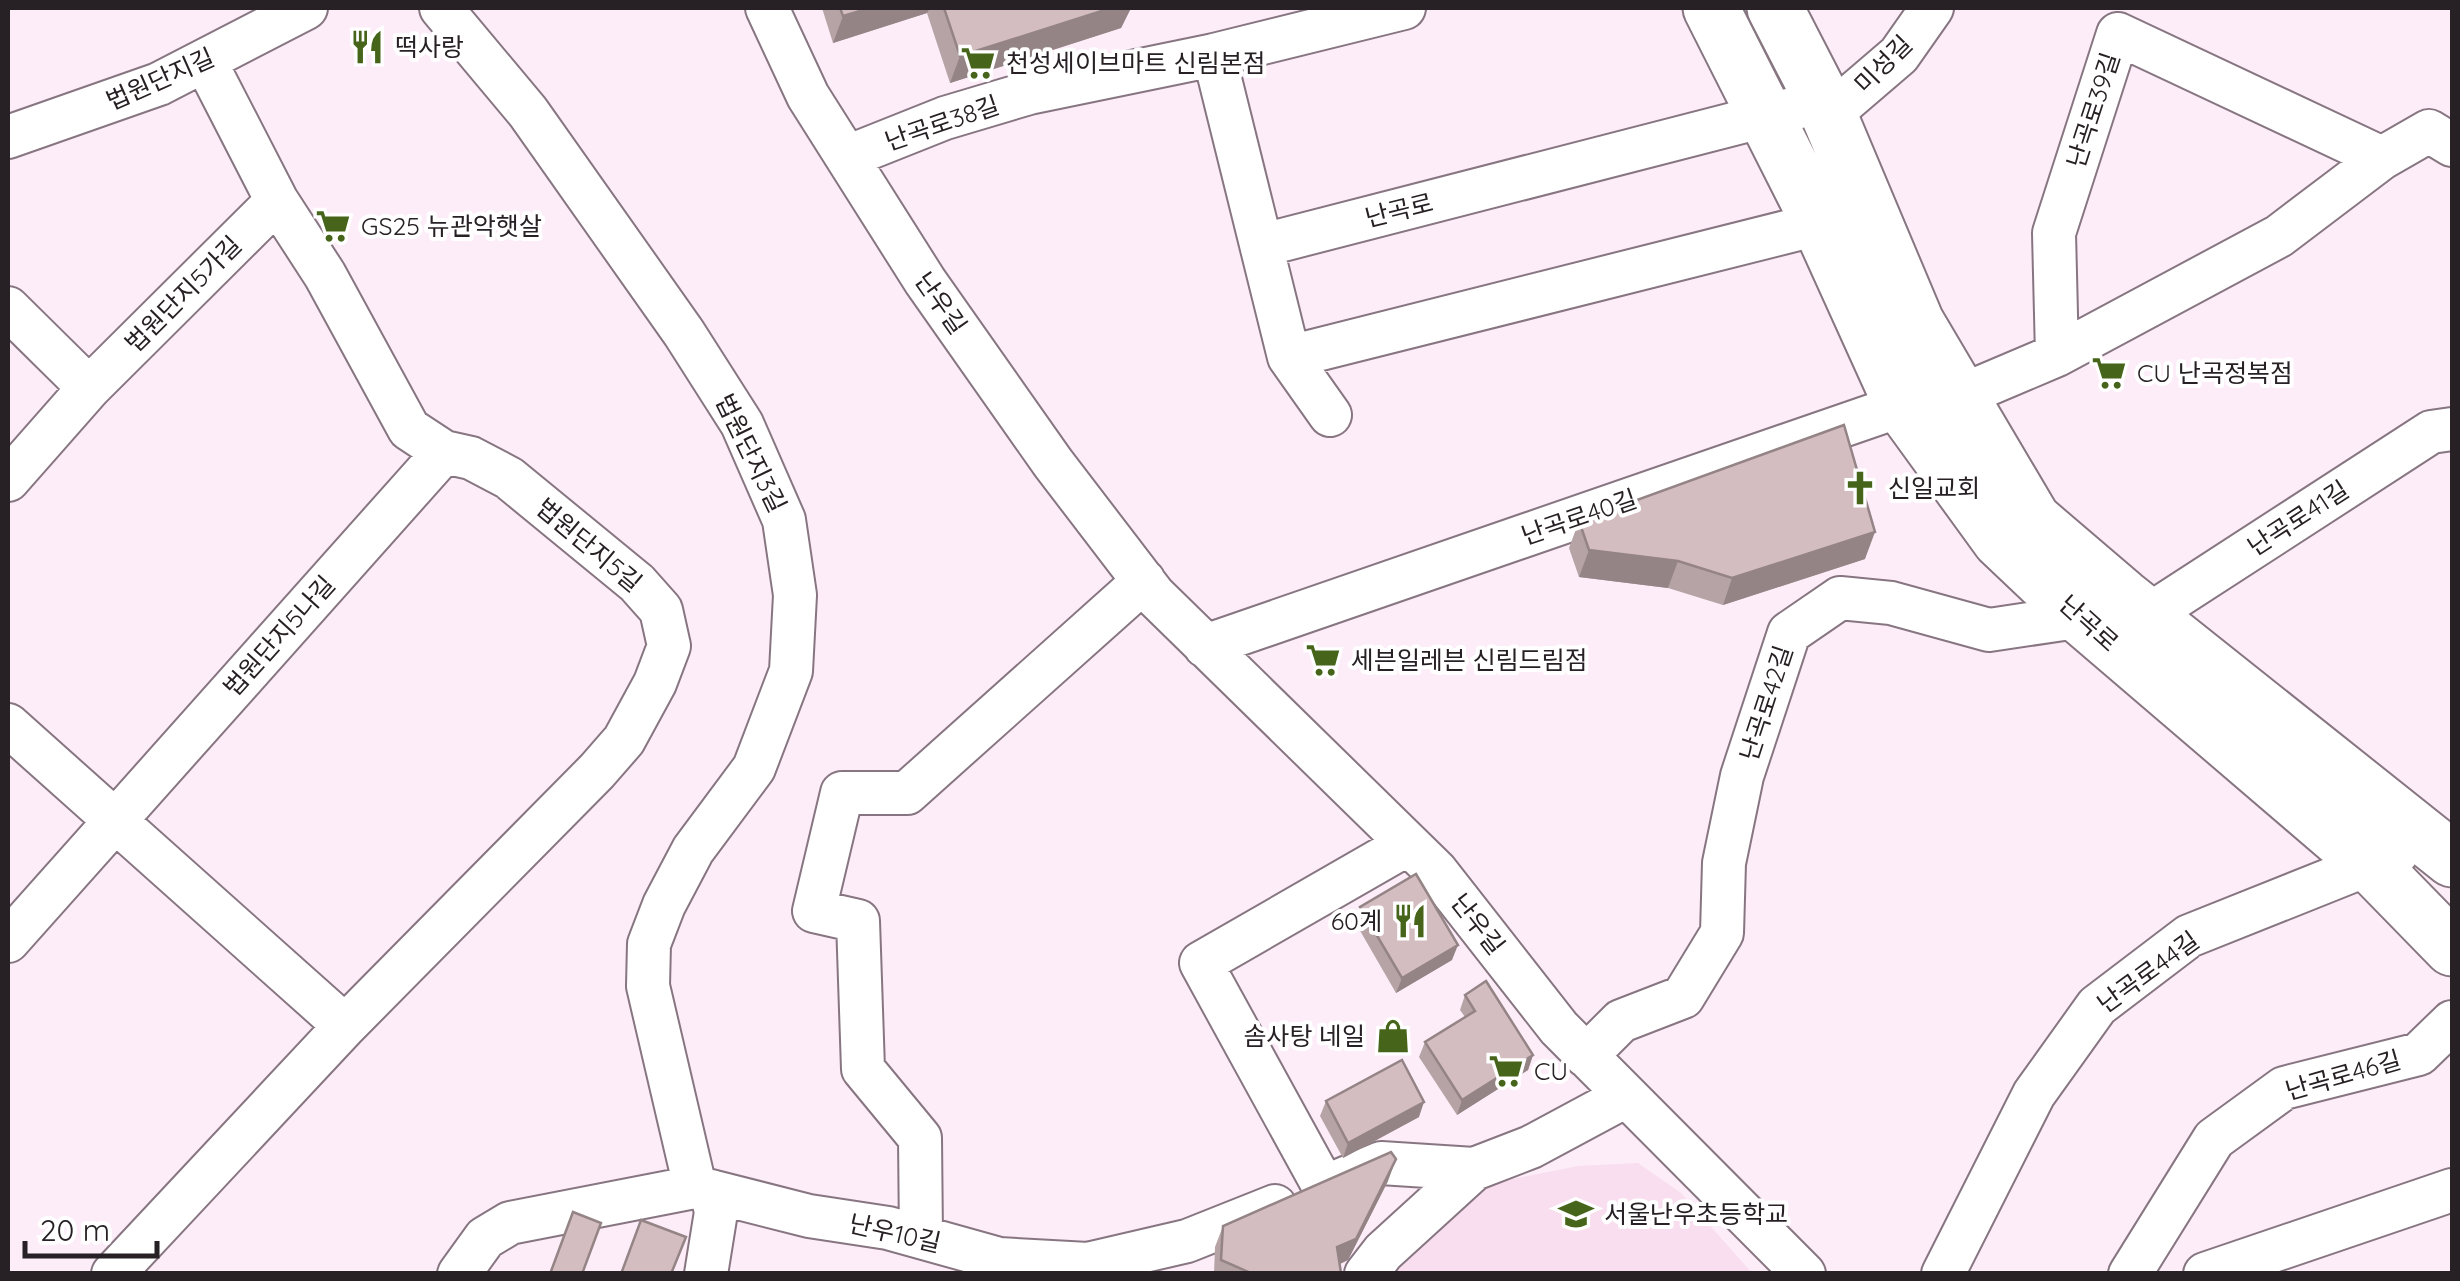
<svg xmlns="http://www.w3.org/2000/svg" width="2460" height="1281" font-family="Quicksand,'Noto Sans KR',sans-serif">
	<rect width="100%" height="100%" fill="#fdedf8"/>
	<path fill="#f8deef" d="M1638,1163L1681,1193L1752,1273L1393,1274L1428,1236L1487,1184L1578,1166Z"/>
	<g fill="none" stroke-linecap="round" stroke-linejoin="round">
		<g stroke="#877681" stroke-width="46">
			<path id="minor" d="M441,8L528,112L684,333L742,424L784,520L795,595L791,671L754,768L693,850L664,905L649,944L648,986L695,1187
				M767,8L808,96L925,281L1053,463L1154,595L1436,871L1559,1028L1804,1274
				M1214,55L1289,357L1330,415
				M1829,115L1899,55L1932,8
				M8,137L159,84L306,8
				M847,157L945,118L1029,93L1214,55L1404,8
				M1263,245L1823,101
				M8,308L89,388
				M2057,355L2054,233L2118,34L2382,158
				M1289,357L1846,217
				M1958,397L2057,355L2279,236L2382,158L2429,131L2452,145
				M8,480L89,388L277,201
				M2147,616L2431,432L2452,429
				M1205,646L1929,396
				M8,725L345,1026
				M8,941L444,452
				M1586,1056L1621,1021L1683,997L1722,933L1724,863L1742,776L1789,633L1840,598L1891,603L1989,630L2070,618L2099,607
				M1341,1180L1381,1163L1474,1169L1531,1147L1626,1096
				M1324,1187L1201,963L1408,844
				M921,1237L920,1138L863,1069L858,921L814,911L842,793H907L1144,581
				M113,1274L345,1026L597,771L624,740L655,683L669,646L661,610L637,583L509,478L471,458L444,452L409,429L325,275L277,201L205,61
				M459,1274L485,1238L510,1223L695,1187L809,1216L888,1228L999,1259L1088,1264L1187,1241L1275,1206
				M706,1274L716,1212L711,1191
				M1366,1274L1383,1252L1474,1169
				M1943,1274L2034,1094L2097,1006L2189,936L2397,853
				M2130,1274L2214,1139L2284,1088L2419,1054L2452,1022
				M2205,1274L2452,1190"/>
		</g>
		<g stroke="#877681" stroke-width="59">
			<path id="major" d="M1711,8L1820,224L1902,405L2000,540L2079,615L2372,866L2452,948
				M1775,8L1823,101L1916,322L2033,520L2123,597L2452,859"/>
		</g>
		<use href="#minor" stroke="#fff" stroke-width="42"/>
		<use href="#major" stroke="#fff" stroke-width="55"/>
	</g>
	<path fill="#b6a3a5" d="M822,8H1131L1121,28L950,83L927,13L833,43Z
		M1579,521L1865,559L1723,605L1668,588L1579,577L1569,548Z
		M1360,907L1452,960L1396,993L1355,922Z
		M1465,995L1533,1055L1528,1070L1457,1115L1419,1057L1425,1042L1465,1017L1460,1010Z
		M1326,1101L1419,1117L1343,1158L1320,1116Z
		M1388,1181L1348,1260L1340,1264L1341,1274H1214L1215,1247L1223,1226Z"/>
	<path fill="#948486" d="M870,8H930L927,13L833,43L843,16Z
		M1111,8H1131L1121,28L950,83L960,56Z
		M1875,532L1865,559L1723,605L1732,578Z
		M1589,550L1678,561L1668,588L1579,577Z
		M1458,945L1452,960L1396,993L1402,978Z
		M1533,1055L1528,1070L1457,1115L1462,1100Z
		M1424,1102L1419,1117L1343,1158L1348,1143Z
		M1396,1159L1388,1181L1348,1260L1329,1269L1337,1247Z"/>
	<path fill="#d4bdc0" stroke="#948486" stroke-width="2.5" d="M840,8H870L843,16Z
		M944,8H1111L960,56Z
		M1844,425L1875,532L1732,578L1678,561L1589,550L1579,521Z
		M1416,874L1458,945L1402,978L1360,907Z
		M1486,981L1533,1055L1462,1100L1425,1042L1475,1011L1465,995Z
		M1402,1060L1424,1102L1348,1143L1326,1101Z
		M1391,1152L1396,1159L1356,1239L1337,1247L1341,1273L1253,1274L1221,1260L1223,1226Z
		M573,1212L601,1223L582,1274H550Z
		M641,1220L686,1237L671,1274H621Z"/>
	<defs>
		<g id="restaurant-bare" transform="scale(2.7)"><path d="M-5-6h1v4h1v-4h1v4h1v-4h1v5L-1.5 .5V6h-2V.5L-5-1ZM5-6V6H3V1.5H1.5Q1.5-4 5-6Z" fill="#46651a" stroke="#fff" stroke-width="2.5" paint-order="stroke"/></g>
		<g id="supermarket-bare" transform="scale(2.7)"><path d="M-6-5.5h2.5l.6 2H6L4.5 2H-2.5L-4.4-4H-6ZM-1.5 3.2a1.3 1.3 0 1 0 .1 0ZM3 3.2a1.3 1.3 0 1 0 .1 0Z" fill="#46651a" stroke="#fff" stroke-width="2.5" paint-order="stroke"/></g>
		<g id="church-bare" transform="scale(2.7)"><path d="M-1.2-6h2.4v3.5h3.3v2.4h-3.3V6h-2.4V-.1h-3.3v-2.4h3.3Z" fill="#46651a" stroke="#fff" stroke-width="2.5" paint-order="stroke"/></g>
		<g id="shop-bare" transform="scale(2.7)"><path d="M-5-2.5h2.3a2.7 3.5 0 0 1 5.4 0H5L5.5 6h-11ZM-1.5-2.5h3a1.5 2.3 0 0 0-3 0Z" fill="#46651a" stroke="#fff" stroke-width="2.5" paint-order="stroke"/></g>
		<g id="school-bare" transform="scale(2.7)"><path d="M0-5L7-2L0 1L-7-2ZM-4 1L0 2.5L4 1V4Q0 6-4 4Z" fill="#46651a" stroke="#fff" stroke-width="2.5" paint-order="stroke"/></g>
	</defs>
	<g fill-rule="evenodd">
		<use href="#restaurant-bare" x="367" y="47"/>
		<use href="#supermarket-bare" x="978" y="63"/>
		<use href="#supermarket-bare" x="333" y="226"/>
		<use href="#supermarket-bare" x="2109" y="373"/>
		<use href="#church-bare" x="1860" y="488"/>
		<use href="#supermarket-bare" x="1323" y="660"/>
		<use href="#restaurant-bare" x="1410" y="921"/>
		<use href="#shop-bare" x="1393" y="1036"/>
		<use href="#supermarket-bare" x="1506" y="1071"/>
		<use href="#school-bare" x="1576" y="1214"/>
	</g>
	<g text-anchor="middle" stroke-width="8" stroke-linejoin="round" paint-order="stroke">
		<g font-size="25" fill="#272024" stroke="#fff" text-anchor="start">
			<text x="395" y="56">떡사랑</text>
			<text x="1006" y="72">천성세이브마트 신림본점</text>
			<text x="361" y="235">GS25 뉴관악햇살</text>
			<text x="2137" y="382">CU 난곡정복점</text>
			<text x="1888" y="497">신일교회</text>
			<text x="1351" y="669">세븐일레븐 신림드림점</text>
			<text x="1382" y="930" text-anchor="end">60계</text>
			<text x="1365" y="1045" text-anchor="end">솜사탕 네일</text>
			<text x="1534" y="1080">CU</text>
			<text x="1604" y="1223">서울난우초등학교</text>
		</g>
		<g font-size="25" fill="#272024" stroke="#fff">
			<text transform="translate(1883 64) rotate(-45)" y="9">미성길</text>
			<text transform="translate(160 79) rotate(-24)" y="9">법원단지길</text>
			<text transform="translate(2093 110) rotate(-72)" y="9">난곡로39길</text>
			<text transform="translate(942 123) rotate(-19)" y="9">난곡로38길</text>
			<text transform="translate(1399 210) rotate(-14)" y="9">난곡로</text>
			<text transform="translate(183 294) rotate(-45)" y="9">법원단지5가길</text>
			<text transform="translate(941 303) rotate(55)" y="9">난우길</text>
			<text transform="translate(751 453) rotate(64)" y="9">법원단지3길</text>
			<text transform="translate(1579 517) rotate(-19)" y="9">난곡로40길</text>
			<text transform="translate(2298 518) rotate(-33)" y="9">난곡로41길</text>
			<text transform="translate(589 545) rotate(40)" y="9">법원단지5길</text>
			<text transform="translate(2089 623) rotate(42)" y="9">난곡로</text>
			<text transform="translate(279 636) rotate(-48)" y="9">법원단지5나길</text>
			<text transform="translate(1766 703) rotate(-72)" y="9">난곡로42길</text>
			<text transform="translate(1478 924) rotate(52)" y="9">난우길</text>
			<text transform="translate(2148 972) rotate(-36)" y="9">난곡로44길</text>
			<text transform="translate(2343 1075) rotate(-16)" y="9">난곡로46길</text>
			<text transform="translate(895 1233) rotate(13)" y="9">난우10길</text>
		</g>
	</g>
	<rect width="2460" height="1281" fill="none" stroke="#272024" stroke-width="20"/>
	<path d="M25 1241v15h132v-15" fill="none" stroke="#272024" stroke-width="5"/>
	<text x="40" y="1241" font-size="30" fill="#272024" stroke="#ffffff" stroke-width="8" paint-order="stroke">20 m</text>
</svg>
